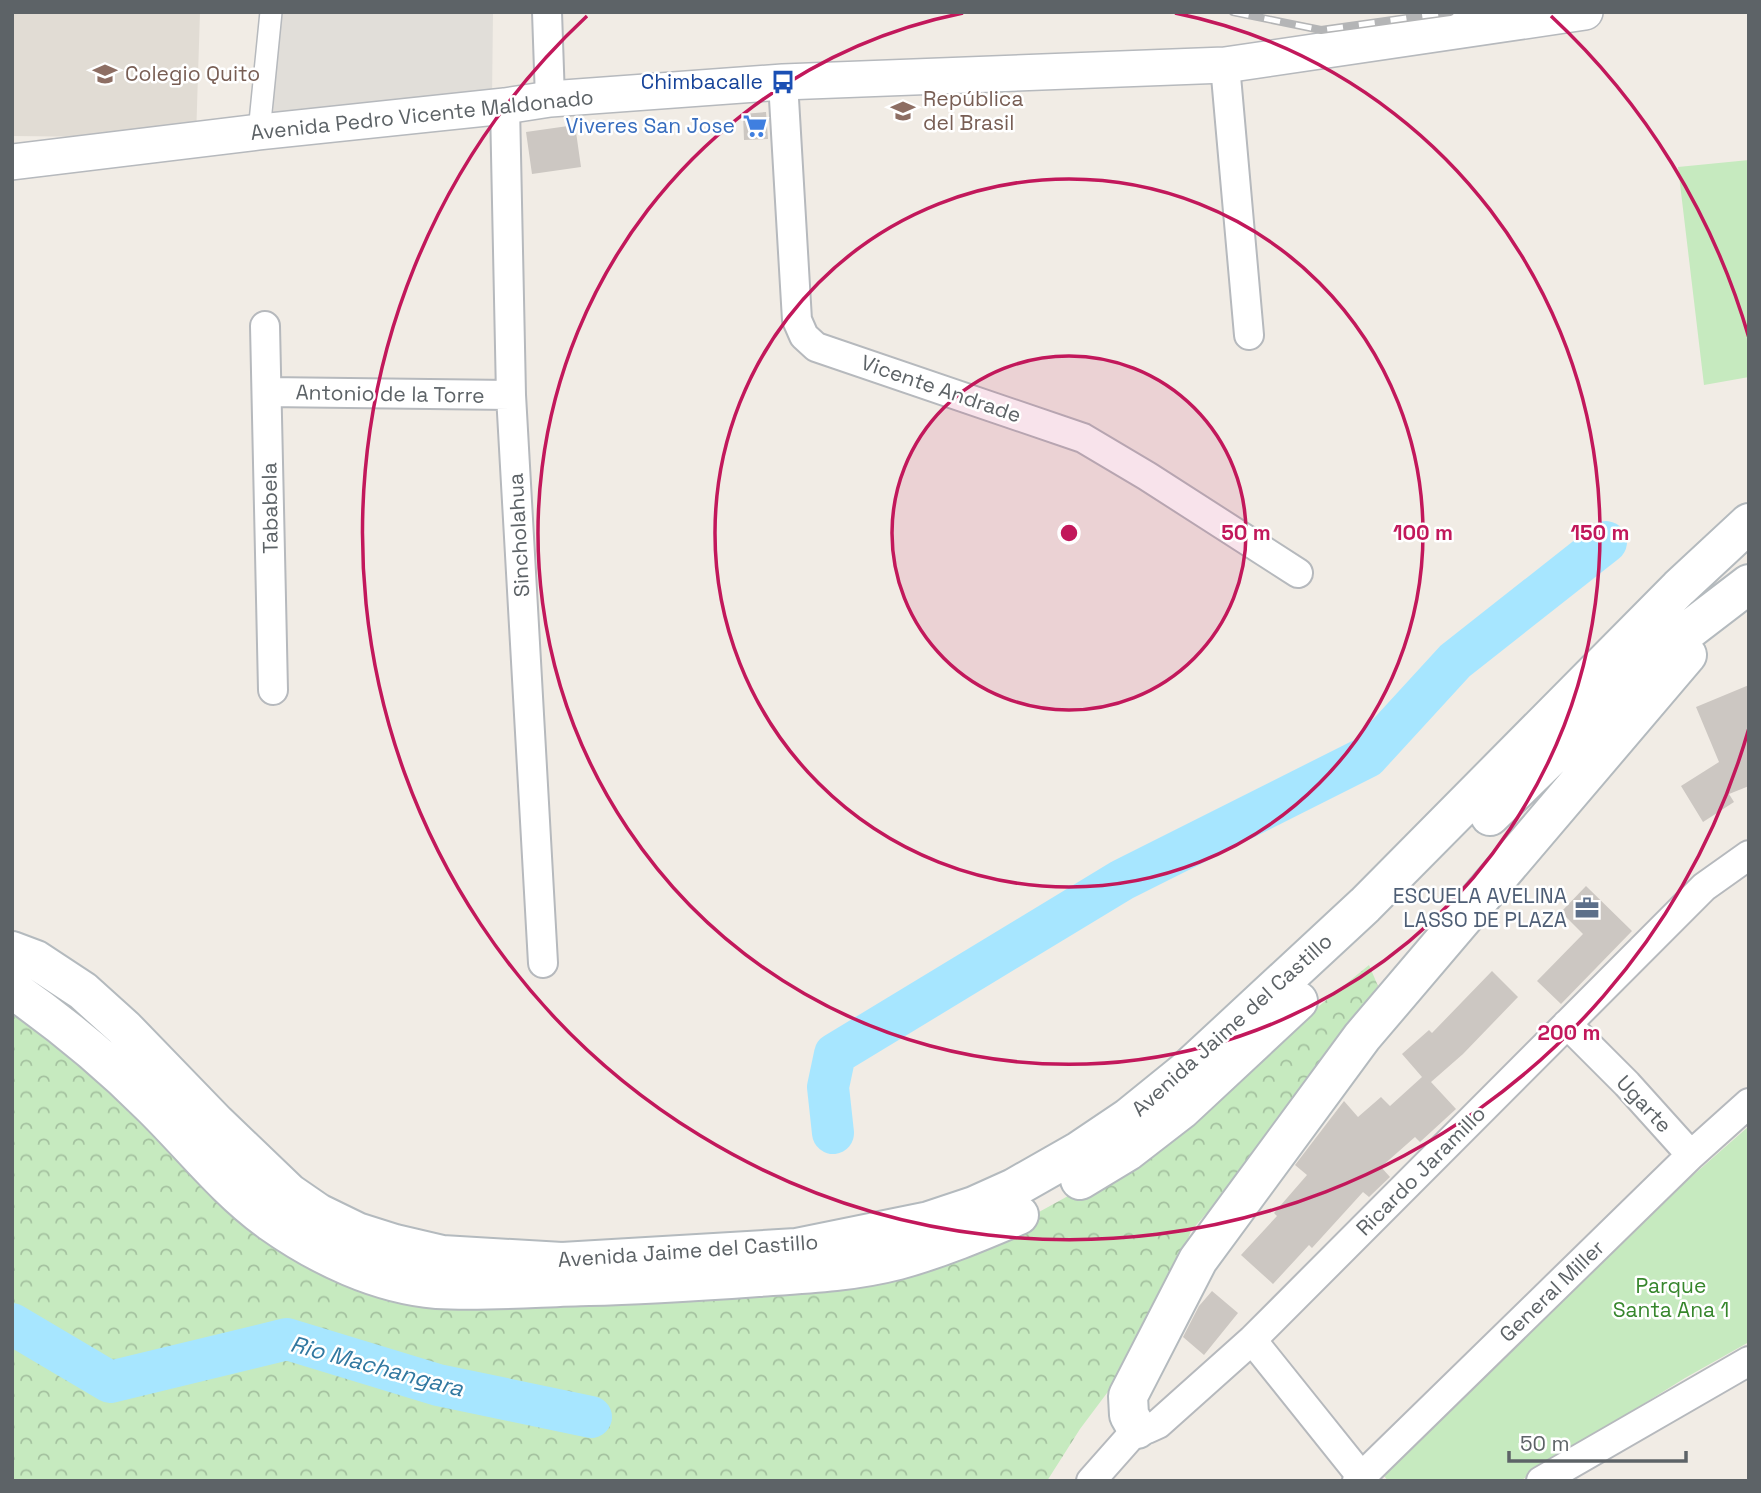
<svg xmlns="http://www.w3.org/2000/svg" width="1761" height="1493" font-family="'Space Grotesk',sans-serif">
	<defs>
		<pattern id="forest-crowns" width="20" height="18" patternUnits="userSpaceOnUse" patternTransform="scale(1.75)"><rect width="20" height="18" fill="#c6eabf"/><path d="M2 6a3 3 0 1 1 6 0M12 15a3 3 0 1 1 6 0" fill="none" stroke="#a4c19f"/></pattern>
	</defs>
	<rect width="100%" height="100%" fill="#f1ece5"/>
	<path fill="#e1ded9" d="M276,12H493L492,100L273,122Z"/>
	<path fill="#e1dcd4" d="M12,12H200L196,138L12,136Z"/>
	<path fill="#c6eabf" d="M1749,160V377L1704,385L1678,167Z
		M1749,1126V1342L1685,1378L1520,1481H1388L1381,1472L1658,1206Z"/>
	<path fill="url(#forest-crowns)" d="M1369,965L1378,986L1265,1146L1191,1231L1177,1267L1125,1369L1080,1429L1047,1481H12V997L296,1254L1019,1223L1128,1163Z"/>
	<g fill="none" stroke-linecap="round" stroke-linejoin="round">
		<path stroke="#a7e6ff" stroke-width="42" d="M833,1133L828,1087L835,1054L1122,880L1367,757L1455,661L1606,542
			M12,1324L110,1382L287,1339L438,1385L591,1417"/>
	</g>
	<path fill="#ccc7c2" d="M766,112L768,139L744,140L743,114Z
		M575,125L581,167L532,174L526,132Z
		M1749,685V786L1729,794L1734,802L1703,822L1681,786L1719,762L1696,707Z
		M1586,886L1632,931L1561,1004L1537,981L1583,934L1561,912Z
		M1492,971L1518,997L1463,1054L1431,1082L1456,1109L1420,1142L1415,1137L1381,1167L1390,1177L1369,1197L1363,1192L1312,1248L1309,1245L1273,1284L1241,1255L1277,1216L1274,1213L1307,1175L1295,1165L1344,1101L1358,1117L1381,1097L1390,1106L1422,1077L1402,1054L1429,1030L1432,1033Z
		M1212,1291L1238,1313L1204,1355L1183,1337L1199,1306Z"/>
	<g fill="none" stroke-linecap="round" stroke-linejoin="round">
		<g stroke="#b6b9bd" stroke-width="24">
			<path id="pedestrian" d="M259,132L271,12"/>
		</g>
		<g stroke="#b6b9bd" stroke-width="32">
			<path id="minor" d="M547,12L550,99
				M1225,65L1249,335
				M783,82L797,320L804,336L816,347L1083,438L1147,476L1298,573
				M505,106L511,395L543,963
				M265,326L273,690
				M268,392L511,395
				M1567,1024L1627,1084L1691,1155
				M1252,1340L1365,1481
				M1091,1481L1137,1429H1147L1158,1424L1252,1340L1704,887L1749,855
				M1357,1481L1691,1155L1749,1103
				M1541,1481L1749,1361"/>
		</g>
		<g stroke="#b6b9bd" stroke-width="38">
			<path id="tertiary" d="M12,162L259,132L505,106L550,99L783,82L1225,65L1585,12"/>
		</g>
		<g stroke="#b4babe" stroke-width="42">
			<path id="secondary" d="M1490,816L1651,659L1749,584
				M12,951L36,960L83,991L124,1028L216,1123L289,1193L318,1213L357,1232L395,1244L442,1255L562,1262L796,1248L929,1221L974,1206L1014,1188L1079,1151L1128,1118L1186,1071L1365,905L1679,588L1749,523
				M12,989C62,1024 108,1062 151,1105C191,1144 225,1189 271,1222C319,1256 378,1284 437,1289C485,1292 541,1287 589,1286C646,1285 702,1281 758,1277C804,1274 852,1272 898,1260C939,1249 979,1232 1019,1215
				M1080,1180L1128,1151L1181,1110L1298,1001
				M1137,1429L1129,1415L1128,1396L1198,1260L1362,1037L1687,655"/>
		</g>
		<use href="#pedestrian" stroke="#fff" stroke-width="21"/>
		<use href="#minor" stroke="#fff" stroke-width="28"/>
		<use href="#tertiary" stroke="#fff" stroke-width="35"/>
		<use href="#secondary" stroke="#fff" stroke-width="38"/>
		<g stroke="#b4b5b6" stroke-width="8">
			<path id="rail" d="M1233,12L1321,30L1450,12"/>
		</g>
		<use href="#rail" stroke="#fff" stroke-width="5" stroke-dasharray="16" stroke-linecap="butt"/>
	</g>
	<circle cx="1069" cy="533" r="177" fill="#c2185b" fill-opacity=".12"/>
	<g fill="none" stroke="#c2185b" stroke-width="3.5">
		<circle cx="1069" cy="533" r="177"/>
		<circle cx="1069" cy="533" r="354"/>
		<path d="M1175 13A531 531 0 1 1 963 13"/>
		<path d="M1749 728A707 707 0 1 1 587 16M1551 16A707 707 0 0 1 1749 338"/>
	</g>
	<defs>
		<g id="school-bare" transform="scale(1.89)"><path d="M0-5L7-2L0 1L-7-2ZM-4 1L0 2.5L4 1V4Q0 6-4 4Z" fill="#8d6e63" stroke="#fff" stroke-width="2.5" paint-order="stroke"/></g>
		<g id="bus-bare" transform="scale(1.89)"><path d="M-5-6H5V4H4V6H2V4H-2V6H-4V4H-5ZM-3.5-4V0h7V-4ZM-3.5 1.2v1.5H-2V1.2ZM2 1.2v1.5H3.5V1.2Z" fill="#1a4fb4" stroke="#fff" stroke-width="2.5" paint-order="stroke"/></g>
		<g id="supermarket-bare" transform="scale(1.89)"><path d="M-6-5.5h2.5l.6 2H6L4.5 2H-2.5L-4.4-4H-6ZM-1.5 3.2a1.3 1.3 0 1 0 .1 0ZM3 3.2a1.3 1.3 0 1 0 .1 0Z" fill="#3f7fe0" stroke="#fff" stroke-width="2.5" paint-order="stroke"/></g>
		<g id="office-bare" transform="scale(1.89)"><path d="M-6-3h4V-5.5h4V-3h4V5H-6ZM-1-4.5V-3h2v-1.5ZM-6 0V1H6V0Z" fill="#5c6f8a" stroke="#fff" stroke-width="2.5" paint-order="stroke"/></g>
	</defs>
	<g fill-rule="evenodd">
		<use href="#school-bare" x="105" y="74"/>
		<use href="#bus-bare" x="783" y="82"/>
		<use href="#school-bare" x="903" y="111"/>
		<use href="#supermarket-bare" x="755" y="126"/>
		<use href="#office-bare" x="1587" y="908"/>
	</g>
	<g text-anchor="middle" stroke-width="5" stroke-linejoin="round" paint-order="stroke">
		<g font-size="21" fill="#785e54" stroke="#fff" text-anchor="start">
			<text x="125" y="81">Colegio Quito</text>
			<text x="923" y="106">República<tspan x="923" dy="24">del Brasil</tspan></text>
		</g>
		<g font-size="21" fill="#164399" stroke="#fff" text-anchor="end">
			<text x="763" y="89">Chimbacalle</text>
		</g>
		<g font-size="21" fill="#5d6367" stroke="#fff">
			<text transform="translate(422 115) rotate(-6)" y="7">Avenida Pedro Vicente Maldonado</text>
			<text transform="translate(941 389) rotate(19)" y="7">Vicente Andrade</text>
			<text transform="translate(390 394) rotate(1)" y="7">Antonio de la Torre</text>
			<text transform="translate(270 508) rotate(-91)" y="7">Tababela</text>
			<text transform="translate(519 535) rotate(-93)" y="7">Sincholahua</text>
			<text transform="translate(1232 1025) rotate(-42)" y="7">Avenida Jaime del Castillo</text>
			<text transform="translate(1644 1104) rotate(47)" y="7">Ugarte</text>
			<text transform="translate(1421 1171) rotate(-45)" y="7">Ricardo Jaramillo</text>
			<text transform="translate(688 1251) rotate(-4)" y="7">Avenida Jaime del Castillo</text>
			<text transform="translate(1552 1291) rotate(-44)" y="7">General Miller</text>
		</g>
		<g font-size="21" fill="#366cbe" stroke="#fff" text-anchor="end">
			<text x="735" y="133">Viveres San Jose</text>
		</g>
		<g font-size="21" fill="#4e5e75" stroke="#fff" text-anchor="end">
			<text x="1567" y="903">ESCUELA AVELINA<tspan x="1567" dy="24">LASSO DE PLAZA</tspan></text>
		</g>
		<g font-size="21" fill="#36862c" stroke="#fff">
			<text x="1671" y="1293">Parque<tspan x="1671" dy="24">Santa Ana 1</tspan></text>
		</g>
		<g font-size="23" font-style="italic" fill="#3178a0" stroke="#fff">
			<text transform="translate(377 1366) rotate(15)" y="8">Rio Machangara</text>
		</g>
	</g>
	<circle cx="1069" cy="533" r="10" fill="#c2185b" stroke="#fff" stroke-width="3.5"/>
	<g font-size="21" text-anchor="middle" font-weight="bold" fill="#c2185b" stroke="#fff" stroke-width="5" stroke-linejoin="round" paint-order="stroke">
		<text x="1246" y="540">50 m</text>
		<text x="1423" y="540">100 m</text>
		<text x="1600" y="540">150 m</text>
		<text x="1569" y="1040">200 m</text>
	</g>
	<rect width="1761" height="1493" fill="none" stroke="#5d6367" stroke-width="28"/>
	<path d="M1509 1451v10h177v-10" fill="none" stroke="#5d6367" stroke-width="3.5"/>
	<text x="1520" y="1451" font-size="21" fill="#5d6367" stroke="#ffffff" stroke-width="5" paint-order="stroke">50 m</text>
</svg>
